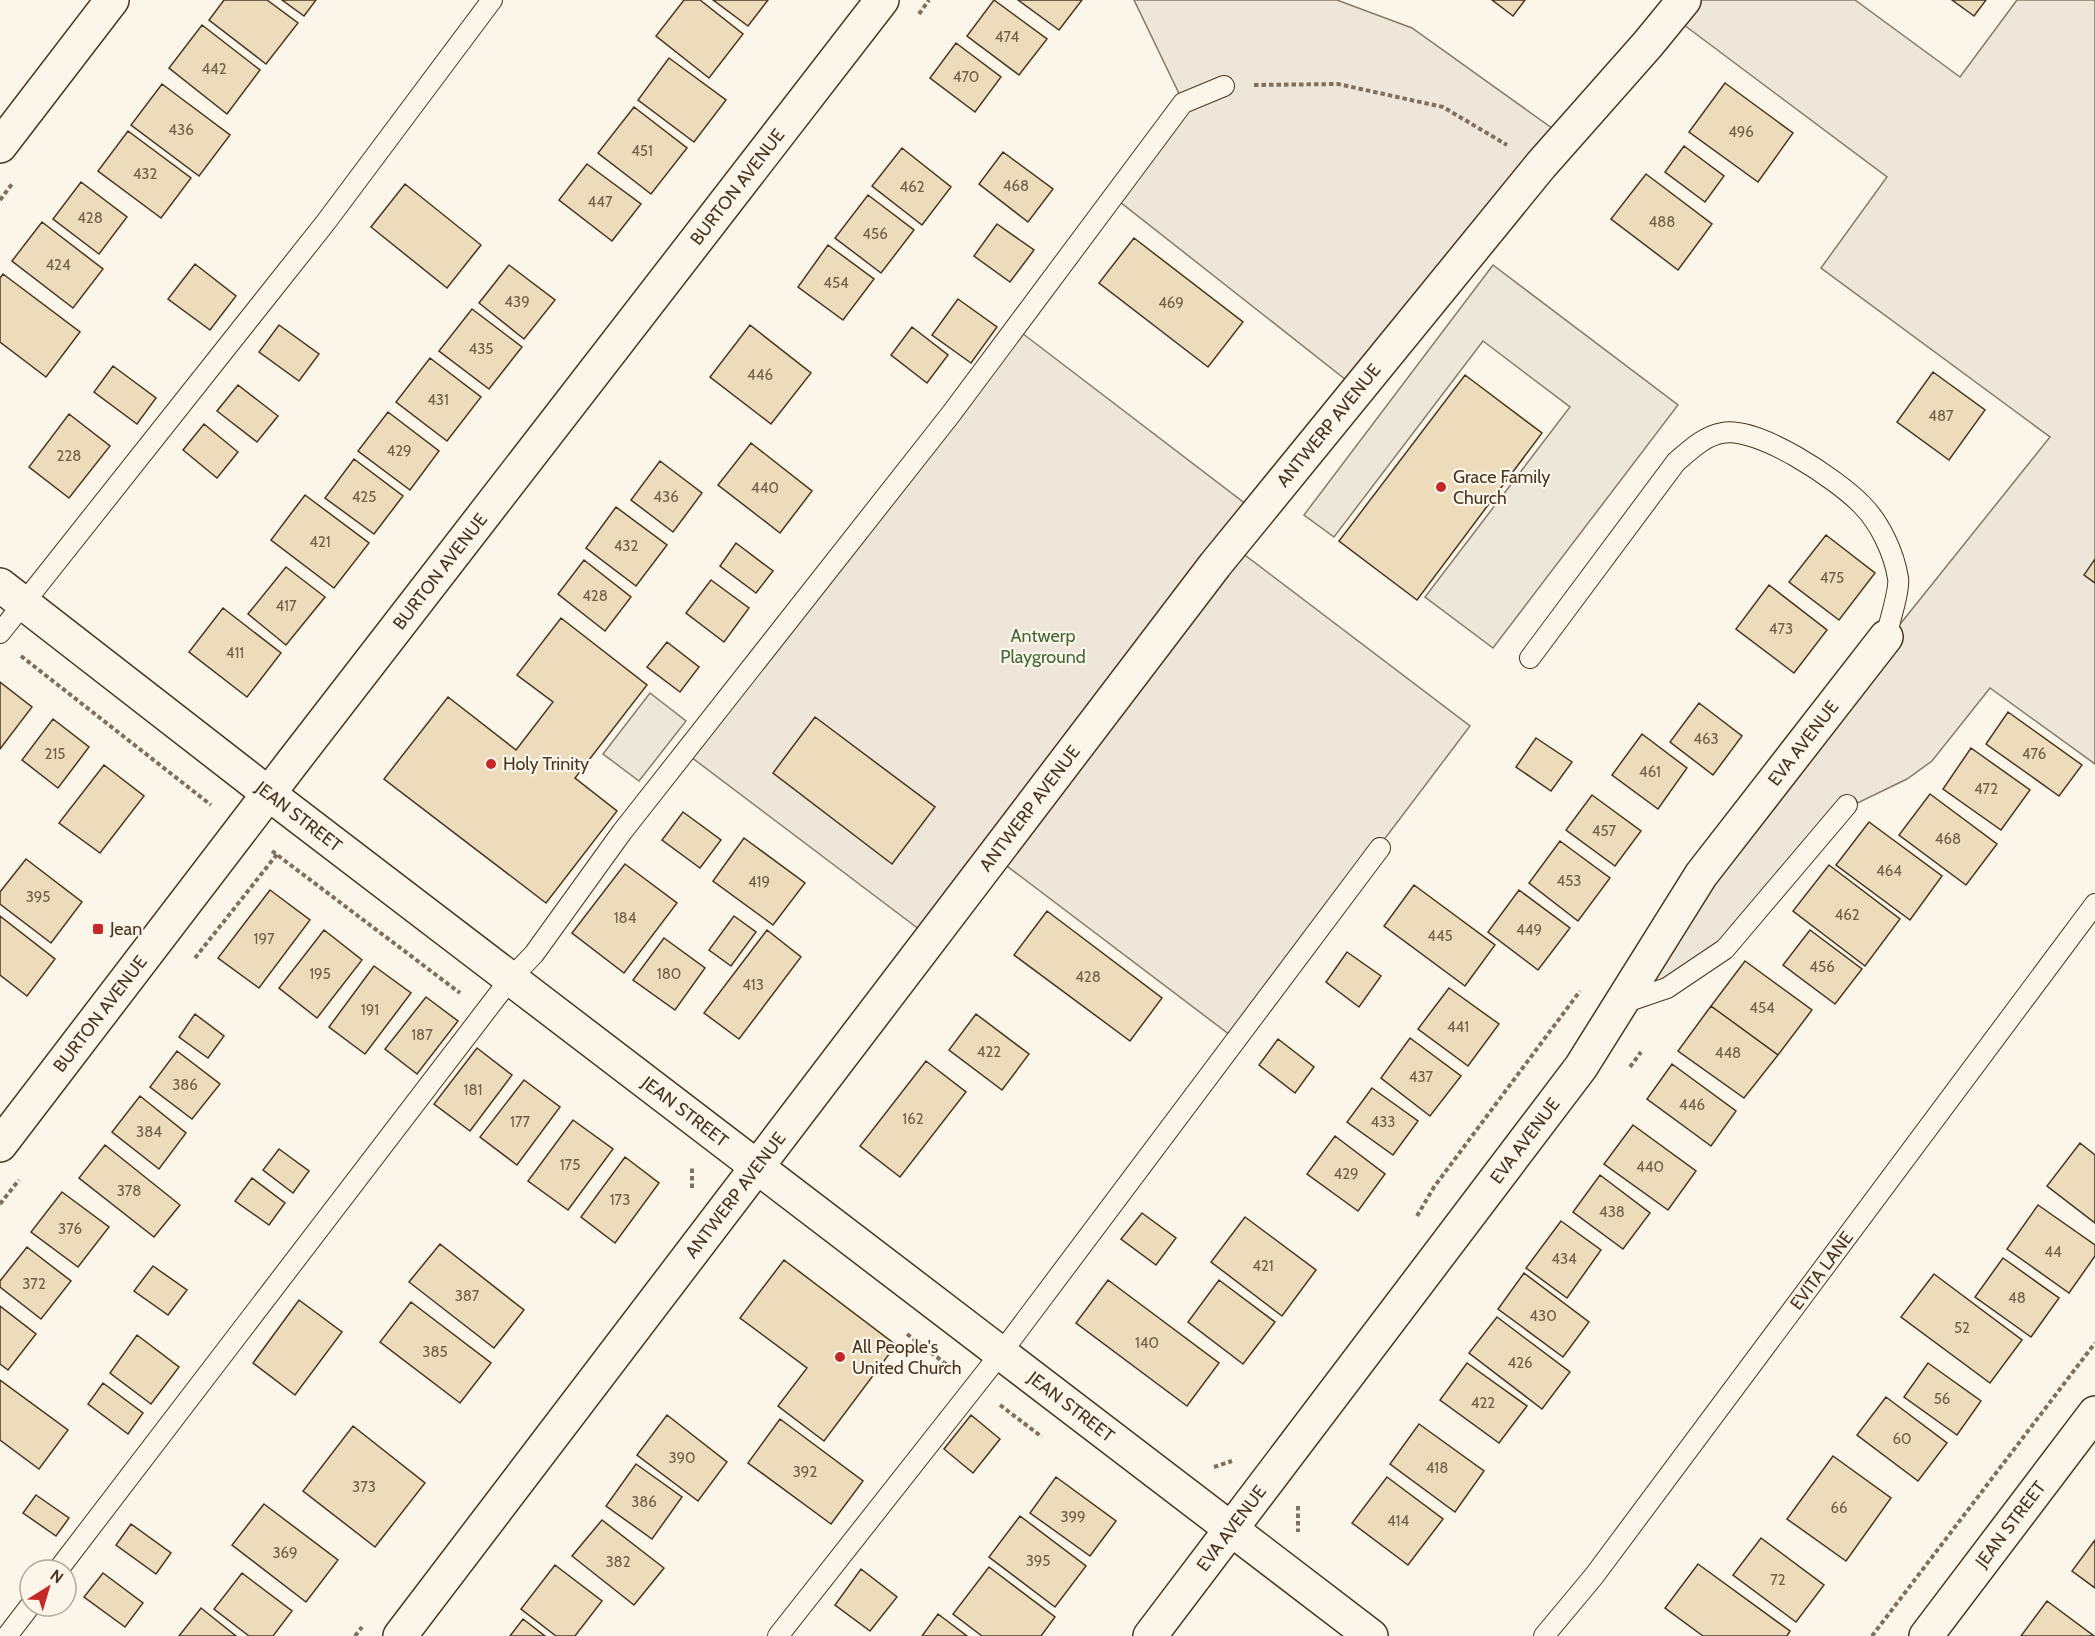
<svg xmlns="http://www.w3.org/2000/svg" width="2095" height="1636" font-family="Cabin,sans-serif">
	<rect width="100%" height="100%" fill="#fbf6e9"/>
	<path fill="#ede6d9" stroke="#887966" stroke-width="1.5" d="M1134,0H1337L1412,28L1563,136L1355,387L1115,198L1185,106Z
		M1679,0H1855L1960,77L2017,0H2095V764L1990,688L1932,761L1907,779L1849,807L1727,951L1625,1006L1889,638L2050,437L1821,268L1887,177L1668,13Z
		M1018,330L1255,511L1229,543L1470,726L1234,1038L991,854L928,936L687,754Z"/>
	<path fill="#ede7d9" stroke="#887966" stroke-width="1.5" d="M1493,265L1678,405L1493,648L1425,597L1570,407L1483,341L1334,537L1304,515Z
		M650,693L686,721L639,781L603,754Z"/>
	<path fill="#ecdcbc" stroke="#4a3520" stroke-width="1.5" d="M224,0H267L298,23L266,64L209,20Z
		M282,0H316L304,16Z
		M684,0H700L743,34L709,78L656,36Z
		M713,0H768L748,26Z
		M994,0L1047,39L1019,75L967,36Z
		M1018,0H1082L1059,30Z
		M1492,0H1525L1513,16Z
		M1952,0H1986L1974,16Z
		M202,25L260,70L227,114L169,68Z
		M956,43L1001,77L975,112L930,78Z
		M669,58L726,100L694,142L638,100Z
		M1725,83L1793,133L1758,182L1689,132Z
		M162,84L230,135L199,176L131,125Z
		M634,107L687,148L651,194L598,153Z
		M128,131L191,178L161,218L98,171Z
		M1684,146L1724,176L1705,202L1665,172Z
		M902,148L951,187L922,225L872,186Z
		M1003,152L1053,189L1028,222L979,184Z
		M587,164L641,204L612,241L559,200Z
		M1646,174L1712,224L1678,270L1611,219Z
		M81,182L127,217L99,254L53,219Z
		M405,184L481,245L447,288L371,227Z
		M868,195L914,230L881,273L835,238Z
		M42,222L103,269L73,308L12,261Z
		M997,224L1034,250L1010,282L974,256Z
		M1134,238L1243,322L1208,367L1099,283Z
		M828,245L874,279L843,320L798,287Z
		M195,264L236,296L210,330L168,299Z
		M509,265L555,300L524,339L479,303Z
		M3,274L80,332L46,377L0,342V278Z
		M958,299L997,327L971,363L932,335Z
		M472,309L522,347L489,389L439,351Z
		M279,325L319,354L299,381L259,352Z
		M750,325L811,373L771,424L710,377Z
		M912,327L948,355L927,383L891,355Z
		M430,358L481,397L447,441L396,402Z
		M113,366L156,398L137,424L94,392Z
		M1933,372L1985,410L1949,460L1897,422Z
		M1465,375L1542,433L1417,600L1339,541Z
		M238,385L278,416L257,442L217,411Z
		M388,412L439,451L410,490L358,451Z
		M69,414L110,446L69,498L29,467Z
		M204,424L238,452L217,478L183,450Z
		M751,443L812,491L780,533L718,485Z
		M354,459L403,496L374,534L325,498Z
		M660,461L702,493L673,532L631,500Z
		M305,495L369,543L334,588L271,540Z
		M616,507L667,545L636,586L586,548Z
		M1826,535L1875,573L1839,620L1789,582Z
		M736,543L773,571L756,593L720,566Z
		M2095,559V583L2084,575Z
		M584,560L631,597L605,631L558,594Z
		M286,567L325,597L286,645L248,614Z
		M711,580L749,608L724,642L686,613Z
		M1769,585L1827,630L1794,673L1736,629Z
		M223,608L281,653L247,697L189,652Z
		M561,618L647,685L575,778L617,811L546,903L384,779L448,697L516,750L553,702L517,675Z
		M667,642L699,667L680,692L647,667Z
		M0,682L32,707L0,749Z
		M1699,703L1742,736L1713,775L1670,742Z
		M2008,712L2082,765L2059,796L1986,744Z
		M815,717L935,807L892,864L773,773Z
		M53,719L89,747L58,788L22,760Z
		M1642,734L1687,768L1658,809L1612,775Z
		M1536,738L1572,762L1551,791L1516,767Z
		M1971,748L2030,790L2001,830L1943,789Z
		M104,765L144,796L100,853L59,823Z
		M1930,794L1997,844L1966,885L1899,835Z
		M1592,795L1641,831L1615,866L1566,830Z
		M683,812L721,840L700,868L662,840Z
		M1869,822L1942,876L1910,920L1836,865Z
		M744,838L805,883L773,925L713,881Z
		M1560,841L1610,878L1578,921L1529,883Z
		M26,859L82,902L51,943L0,904V892Z
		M625,864L677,903L624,973L572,933Z
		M1829,865L1900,919L1865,966L1793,911Z
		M1414,885L1495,945L1465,986L1384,926Z
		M270,890L310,920L259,988L218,958Z
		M1519,890L1570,928L1538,970L1488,932Z
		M1047,911L1162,998L1130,1041L1014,955Z
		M0,916L55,959L27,996L0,975Z
		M734,916L756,932L731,966L709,950Z
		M324,930L362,960L317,1018L279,988Z
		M767,930L801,957L739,1039L704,1013Z
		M1810,930L1862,969L1835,1004L1783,965Z
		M664,938L705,968L675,1010L633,980Z
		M1347,952L1381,976L1359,1007L1326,982Z
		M1745,961L1812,1010L1778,1055L1711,1006Z
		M374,966L411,993L365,1054L329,1027Z
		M1449,988L1499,1024L1468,1066L1418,1029Z
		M426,997L458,1021L417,1074L385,1049Z
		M1711,1006L1778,1055L1744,1098L1678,1051Z
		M195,1014L224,1036L208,1058L179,1037Z
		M976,1014L1029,1054L1002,1090L949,1050Z
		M1410,1038L1461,1076L1430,1116L1381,1078Z
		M1278,1039L1314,1067L1295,1093L1259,1065Z
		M477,1048L512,1075L470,1131L434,1104Z
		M177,1051L220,1084L192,1119L150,1087Z
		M926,1061L966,1092L900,1177L860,1146Z
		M1672,1064L1736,1111L1711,1146L1647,1099Z
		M524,1080L560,1107L517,1165L480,1137Z
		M1372,1088L1418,1121L1393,1155L1347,1122Z
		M140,1096L186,1133L159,1169L112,1132Z
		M573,1120L613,1149L568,1210L528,1181Z
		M1633,1125L1696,1171L1668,1210L1604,1164Z
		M1335,1136L1385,1174L1358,1211L1307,1174Z
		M2080,1143L2095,1155V1223L2047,1186Z
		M105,1145L180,1205L154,1237L79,1178Z
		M279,1149L309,1171L293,1193L263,1170Z
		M625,1157L659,1183L615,1243L581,1217Z
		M1600,1175L1650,1213L1623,1249L1573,1212Z
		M252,1178L285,1203L269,1225L235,1201Z
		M62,1192L109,1227L78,1267L31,1232Z
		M2038,1205L2095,1245V1256L2069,1293L2007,1249Z
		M1142,1213L1176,1238L1156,1265L1121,1239Z
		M1245,1217L1316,1270L1282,1316L1211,1262Z
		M1561,1221L1601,1250L1567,1298L1526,1268Z
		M440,1244L524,1310L494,1348L409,1282Z
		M27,1247L71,1281L41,1319L0,1287V1281Z
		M2003,1258L2059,1298L2031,1337L1975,1297Z
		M784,1260L896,1345L824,1441L778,1406L807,1368L740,1318Z
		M153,1266L187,1290L168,1315L134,1291Z
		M1524,1273L1589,1322L1563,1357L1498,1309Z
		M1934,1274L2022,1340L1990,1383L1901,1317Z
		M1108,1280L1219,1363L1187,1406L1076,1323Z
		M1219,1280L1275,1322L1243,1364L1188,1322Z
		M299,1300L342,1332L295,1395L253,1363Z
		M411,1302L491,1363L460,1403L380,1342Z
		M0,1306L36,1334L8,1370L0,1364Z
		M1497,1317L1570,1372L1542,1409L1469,1353Z
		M137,1335L179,1367L151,1404L110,1373Z
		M1467,1363L1527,1406L1499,1443L1440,1400Z
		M1928,1363L1981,1401L1957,1435L1904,1397Z
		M0,1380L68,1430L39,1469L0,1440Z
		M103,1383L143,1413L128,1434L88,1404Z
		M1886,1397L1947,1443L1918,1481L1857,1435Z
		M667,1415L727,1462L698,1501L637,1455Z
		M971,1415L1000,1439L973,1473L944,1449Z
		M780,1419L863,1481L831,1524L748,1463Z
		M1419,1424L1484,1471L1455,1512L1390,1464Z
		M353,1426L425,1483L375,1547L303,1491Z
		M1833,1456L1891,1498L1846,1561L1787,1519Z
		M636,1464L682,1497L652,1539L606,1506Z
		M1056,1477L1116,1521L1090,1556L1030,1513Z
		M1387,1477L1443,1519L1408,1565L1352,1523Z
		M36,1495L69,1518L56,1536L23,1513Z
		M264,1504L338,1560L306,1602L232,1545Z
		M1020,1516L1086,1566L1055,1607L989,1557Z
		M602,1520L664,1568L634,1605L572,1556Z
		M131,1524L171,1553L156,1574L116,1545Z
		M1761,1538L1824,1585L1796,1622L1733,1575Z
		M2095,1540V1588L2072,1571Z
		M1698,1564L1790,1631L1787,1636H1703L1665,1608Z
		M555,1565L602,1601L575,1636H556L521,1609Z
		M989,1567L1055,1617L1041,1636H982L953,1614Z
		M861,1569L897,1597L870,1631L835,1605Z
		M103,1573L143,1603L125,1627L84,1597Z
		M242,1573L292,1611L273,1636H249L214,1609Z
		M2047,1601L2094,1636H2021Z
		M201,1608L236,1636H179Z
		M938,1614L967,1636H922Z
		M523,1619L545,1636H510Z"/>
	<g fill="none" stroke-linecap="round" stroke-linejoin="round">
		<g stroke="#4a3520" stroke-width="22">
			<g id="service">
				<path d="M0,633L326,222L492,0"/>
				<path d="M1530,658L1676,462C1689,451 1704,436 1722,433C1758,426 1837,479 1862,505C1880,523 1894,553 1898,578C1900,590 1889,623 1886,637"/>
				<path d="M1623,1003L1667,988L1725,949L1847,805"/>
				<path d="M58,1570L511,978L534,954L622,832L951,414L1183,103L1224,86"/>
				<path d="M7,1636L30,1606"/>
				<path d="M778,1636L1001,1353L1380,848"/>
				<path id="s1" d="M1544,1636L1594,1576L2095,904"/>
			</g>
		</g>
		<g stroke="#4a3520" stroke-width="36">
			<g id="minor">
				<path d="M0,146L112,0"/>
				<path id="s2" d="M0,585L269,794L1371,1636"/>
				<path id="s3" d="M400,1636L1215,565L1541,165L1648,44L1684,0"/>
				<path id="s4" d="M1150,1636L1581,1067L1701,875L1886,637"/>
				<path id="s5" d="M1926,1636L2095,1413"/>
			</g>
		</g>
		<g stroke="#4a3520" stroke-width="36">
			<g id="tertiary">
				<path id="s6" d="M0,1145L292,763L882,0"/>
			</g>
		</g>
		<path stroke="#7f6f5c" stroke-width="4" stroke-dasharray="4.5 3" stroke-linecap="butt" d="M919,14L929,0
			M1254,85L1338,84L1443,107L1507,145
			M0,200L12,184
			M21,656L211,805
			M272,851L460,993
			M195,958L278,853
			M1630,1067L1641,1052
			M692,1188V1168
			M0,1204L19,1180
			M1417,1216L1434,1187L1580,991
			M907,1334L951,1368
			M1000,1405L1042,1437
			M1214,1467L1232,1461
			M1298,1506V1532
			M355,1636L362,1627
			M1872,1636L2095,1343"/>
		<use href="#service" stroke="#fbf6e9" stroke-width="20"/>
		<use href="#minor" stroke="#fbf6e9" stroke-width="33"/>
		<use href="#tertiary" stroke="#fbf6e9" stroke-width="33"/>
	</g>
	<g fill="#c62828" stroke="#fbf6e9" stroke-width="2">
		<circle cx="1441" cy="487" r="6"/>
		<circle cx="491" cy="764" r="6"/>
		<rect x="92" y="923" width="12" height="12" rx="3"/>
		<circle cx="840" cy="1357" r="6"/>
	</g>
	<g text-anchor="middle" stroke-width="4.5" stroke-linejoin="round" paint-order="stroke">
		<g font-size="15" fill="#725f47">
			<text x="1007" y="42">474</text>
			<text x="214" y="74">442</text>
			<text x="966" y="82">470</text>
			<text x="181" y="135">436</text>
			<text x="1741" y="137">496</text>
			<text x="642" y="156">451</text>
			<text x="145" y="179">432</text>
			<text x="1016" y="191">468</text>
			<text x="912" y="192">462</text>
			<text x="600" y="207">447</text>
			<text x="90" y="223">428</text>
			<text x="1662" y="227">488</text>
			<text x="875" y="239">456</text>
			<text x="58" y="270">424</text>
			<text x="836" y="288">454</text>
			<text x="517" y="307">439</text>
			<text x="1171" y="308">469</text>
			<text x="481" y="354">435</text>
			<text x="760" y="380">446</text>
			<text x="438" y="405">431</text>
			<text x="1941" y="421">487</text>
			<text x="399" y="456">429</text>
			<text x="69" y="461">228</text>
			<text x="765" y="493">440</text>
			<text x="364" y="502">425</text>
			<text x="666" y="502">436</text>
			<text x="320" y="547">421</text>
			<text x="626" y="551">432</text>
			<text x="1832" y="583">475</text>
			<text x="595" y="601">428</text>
			<text x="286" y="611">417</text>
			<text x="1781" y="634">473</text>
			<text x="235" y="658">411</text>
			<text x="1706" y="744">463</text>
			<text x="55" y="759">215</text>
			<text x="2034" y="759">476</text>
			<text x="1650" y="777">461</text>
			<text x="1986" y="794">472</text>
			<text x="1604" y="836">457</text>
			<text x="1948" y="844">468</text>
			<text x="1889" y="876">464</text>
			<text x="1569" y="886">453</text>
			<text x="759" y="887">419</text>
			<text x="38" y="902">395</text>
			<text x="1847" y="920">462</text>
			<text x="625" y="923">184</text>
			<text x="1529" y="935">449</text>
			<text x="1440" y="941">445</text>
			<text x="264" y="944">197</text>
			<text x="1822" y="972">456</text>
			<text x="320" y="979">195</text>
			<text x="669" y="979">180</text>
			<text x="1088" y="982">428</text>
			<text x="753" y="990">413</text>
			<text x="1762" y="1013">454</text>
			<text x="370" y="1015">191</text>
			<text x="1458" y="1032">441</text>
			<text x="422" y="1040">187</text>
			<text x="989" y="1057">422</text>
			<text x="1728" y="1058">448</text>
			<text x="1421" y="1082">437</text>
			<text x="185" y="1090">386</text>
			<text x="473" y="1095">181</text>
			<text x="1692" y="1110">446</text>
			<text x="913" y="1124">162</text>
			<text x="520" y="1127">177</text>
			<text x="1383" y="1127">433</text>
			<text x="149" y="1137">384</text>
			<text x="570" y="1170">175</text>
			<text x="1650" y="1172">440</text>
			<text x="1346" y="1179">429</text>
			<text x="129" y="1196">378</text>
			<text x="620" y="1205">173</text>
			<text x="1612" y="1217">438</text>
			<text x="70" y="1234">376</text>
			<text x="2053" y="1257">44</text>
			<text x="1564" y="1264">434</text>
			<text x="1263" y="1271">421</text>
			<text x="34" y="1289">372</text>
			<text x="467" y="1301">387</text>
			<text x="2017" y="1303">48</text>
			<text x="1543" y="1321">430</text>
			<text x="1962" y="1333">52</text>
			<text x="1147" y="1348">140</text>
			<text x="435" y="1357">385</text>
			<text x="1520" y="1368">426</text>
			<text x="1942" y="1404">56</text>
			<text x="1483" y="1408">422</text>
			<text x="1902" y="1444">60</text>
			<text x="682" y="1463">390</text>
			<text x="1437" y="1473">418</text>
			<text x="805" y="1477">392</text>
			<text x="364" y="1492">373</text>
			<text x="644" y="1507">386</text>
			<text x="1839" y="1513">66</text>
			<text x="1073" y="1522">399</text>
			<text x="1398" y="1526">414</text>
			<text x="285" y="1558">369</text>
			<text x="1038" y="1566">395</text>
			<text x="618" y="1567">382</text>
			<text x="1778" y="1585">72</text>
		</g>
		<g font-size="18" fill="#4a3520" stroke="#fbf6e9">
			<text dy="6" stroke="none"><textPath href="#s6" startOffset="1209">BURTON AVENUE</textPath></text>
			<text dy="6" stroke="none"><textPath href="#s3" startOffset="1526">ANTWERP AVENUE</textPath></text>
			<text dy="6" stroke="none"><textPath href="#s6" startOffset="723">BURTON AVENUE</textPath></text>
			<text dy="6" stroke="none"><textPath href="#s4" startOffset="1107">EVA AVENUE</textPath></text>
			<text dy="6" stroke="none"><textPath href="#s3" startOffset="1040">ANTWERP AVENUE</textPath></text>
			<text dy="6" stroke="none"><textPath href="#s2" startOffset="378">JEAN STREET</textPath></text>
			<text dy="6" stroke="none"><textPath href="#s6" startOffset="165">BURTON AVENUE</textPath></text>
			<text dy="6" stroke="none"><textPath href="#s2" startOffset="864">JEAN STREET</textPath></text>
			<text dy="6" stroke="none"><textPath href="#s4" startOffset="621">EVA AVENUE</textPath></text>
			<text dy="6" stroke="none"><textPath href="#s3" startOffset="554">ANTWERP AVENUE</textPath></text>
			<text dy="6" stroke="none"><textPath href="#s1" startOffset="459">EVITA LANE</textPath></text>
			<text dy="6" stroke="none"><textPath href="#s2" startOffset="1350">JEAN STREET</textPath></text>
			<text dy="6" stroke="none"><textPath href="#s5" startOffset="140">JEAN STREET</textPath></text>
			<text dy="6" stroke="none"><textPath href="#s4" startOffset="135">EVA AVENUE</textPath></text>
		</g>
		<g font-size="18" fill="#4a3520" stroke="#fbf6e9" text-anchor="start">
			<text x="1453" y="483">Grace Family<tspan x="1453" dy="21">Church</tspan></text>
			<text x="503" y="770">Holy Trinity</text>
			<text x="110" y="935">Jean</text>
			<text x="852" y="1353">All People's<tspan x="852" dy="21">United Church</tspan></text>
		</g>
		<g font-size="18" fill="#436837" stroke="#fbf6e9">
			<text x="1043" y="642">Antwerp<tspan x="1043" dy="21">Playground</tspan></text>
		</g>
	</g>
	<g transform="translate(48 1588) rotate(37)"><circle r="28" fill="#fbf6e9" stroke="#b4a999" stroke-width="1.5"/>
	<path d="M0-4.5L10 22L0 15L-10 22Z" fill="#c62828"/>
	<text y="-9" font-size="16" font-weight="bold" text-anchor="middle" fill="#4a3520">N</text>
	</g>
</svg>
